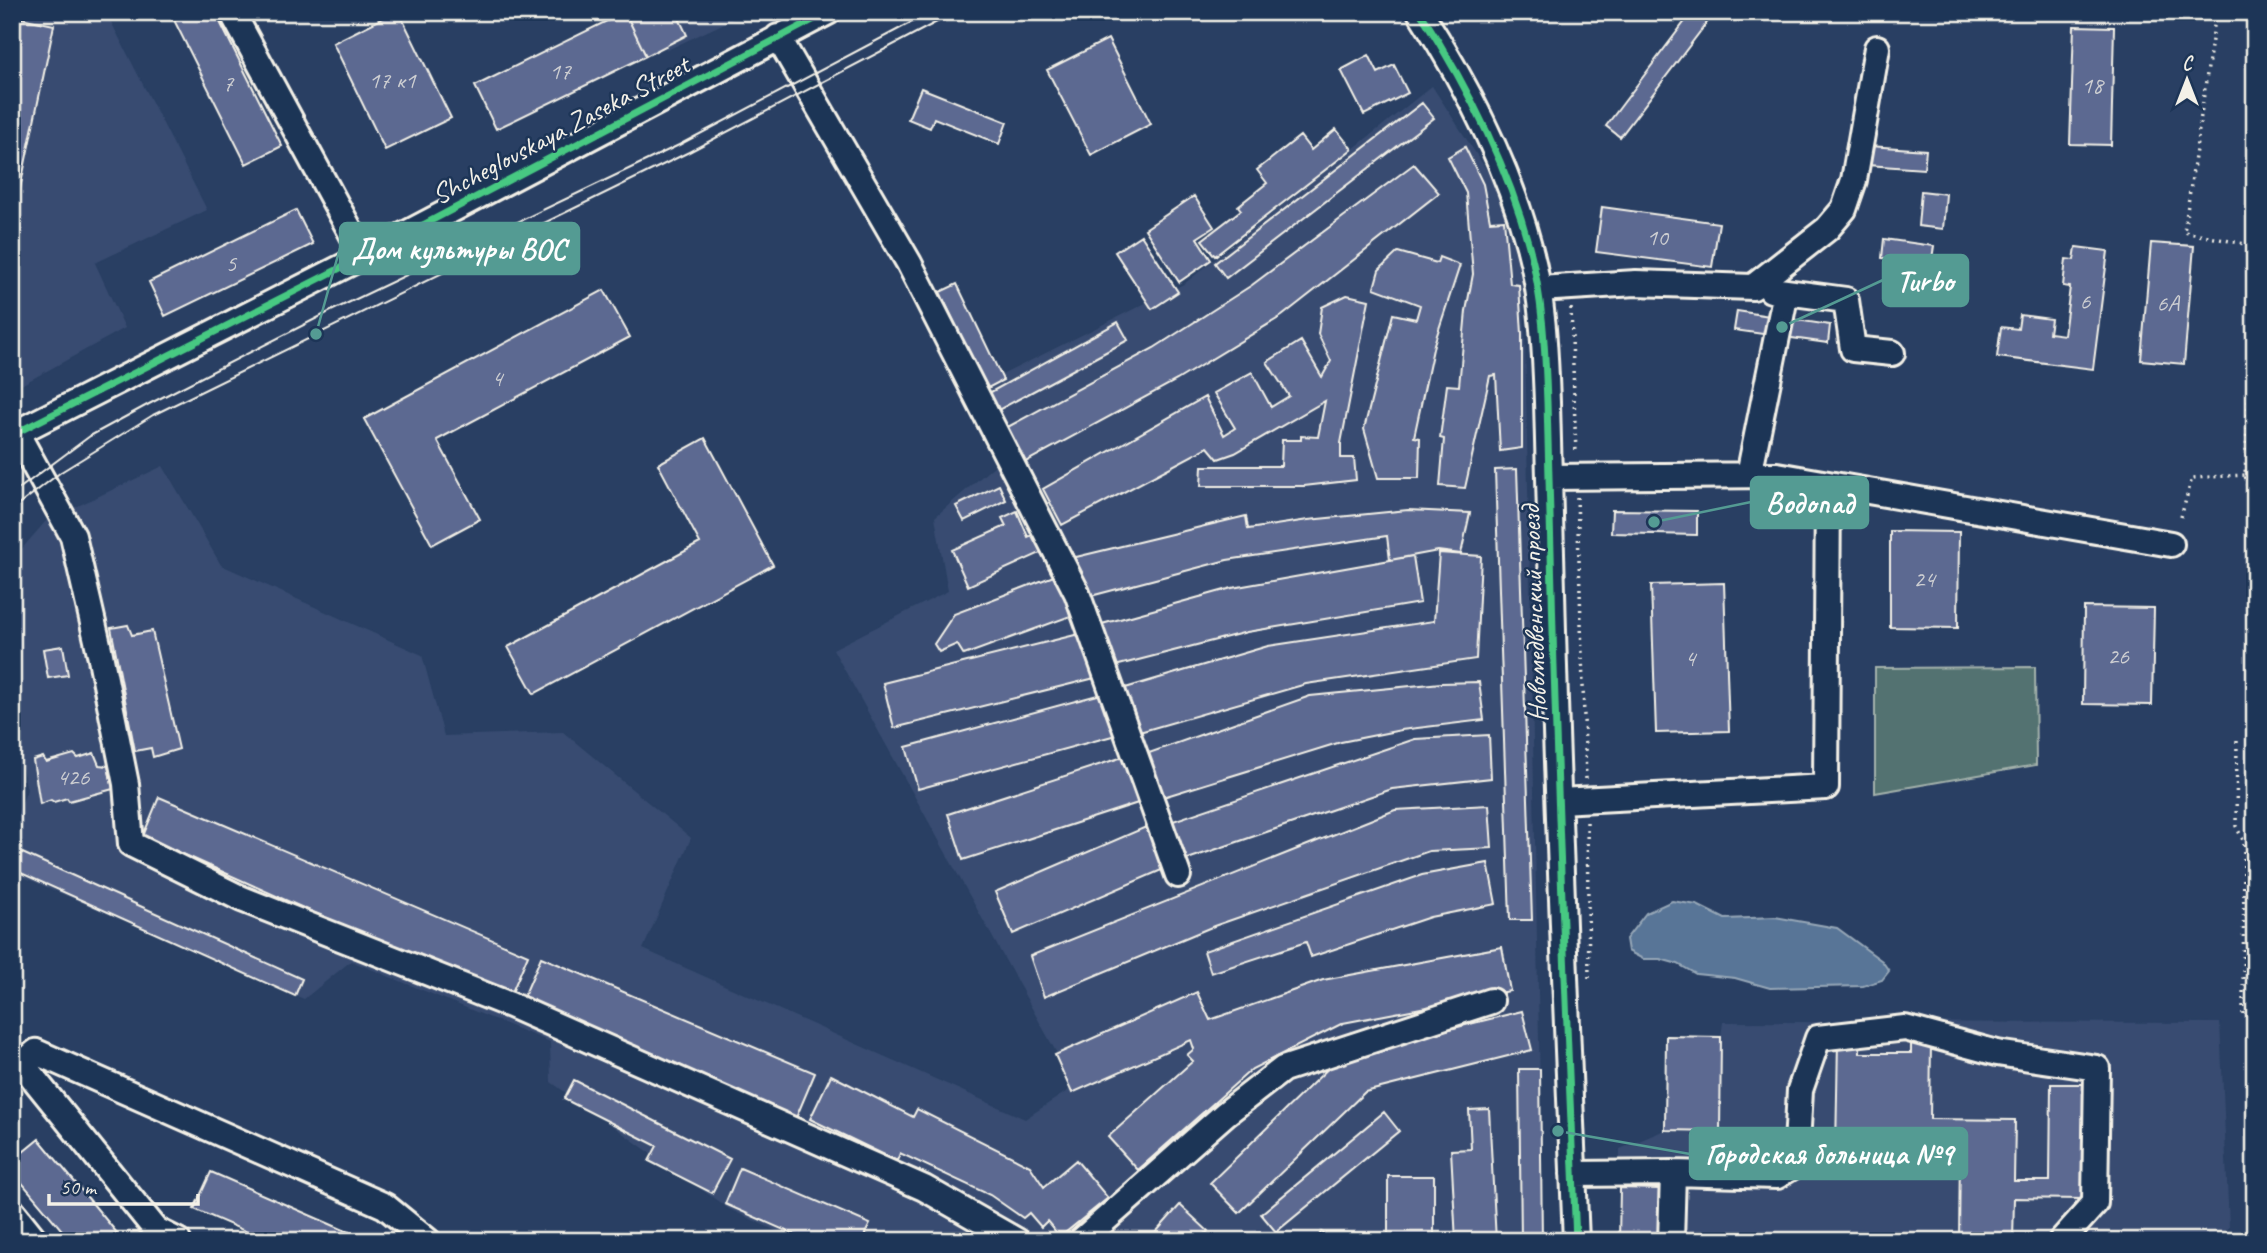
<svg xmlns="http://www.w3.org/2000/svg" width="2267" height="1253" font-family="Caveat,sans-serif">
	<rect width="100%" height="100%" fill="#293f63"/>
	<filter id="ink" filterUnits="userSpaceOnUse"><feTurbulence type="fractalNoise" baseFrequency=".0143" numOctaves="2"/><feDisplacementMap in="SourceGraphic" scale="14" xChannelSelector="R" yChannelSelector="G"/><feConvolveMatrix kernelMatrix="1 2 1 2 8 2 1 2 1" color-interpolation-filters="sRGB"/></filter>
	<g filter="url(#ink)">
		<path fill="#384c71" d="M12,12H106L207,210L95,263L125,328L12,390Z
			M648,12H748L667,50Z
			M1432,86L1493,180L1512,240L1524,289L1543,1241H798L729,1209L551,1082L550,1042L351,961L304,999L12,872V828L27,790L12,720V560L46,521L163,466L221,565L422,655L444,736L563,732L691,838L643,949L1025,1119L1075,1086L833,649L948,591L935,517L1002,459L972,390L1184,284Z
			M1723,1022L2220,1023L2229,1227L2214,1241H1619L1620,1149L1665,1130L1666,1036L1721,1037Z"/>
		<path fill="#537271" stroke="#a4b2ac" stroke-width="2" d="M2035,667L2036,765L1875,793V668Z"/>
		<path fill="#587597" stroke="#96a7b7" stroke-width="2" d="M1672,901L1697,905L1725,919L1775,917L1837,928L1882,961L1889,971L1882,980L1863,986L1770,988L1735,978L1696,974L1678,964L1660,959H1643L1628,951L1626,939L1646,913Z"/>
		<path fill="#5b6991" stroke="#f4f1e8" stroke-width="2" d="M190,12H215L282,146L246,164L174,20Z
			M395,12H399L451,118L385,150L333,43Z
			M625,12L646,56L496,129L475,86Z
			M625,12H676L687,35L646,56Z
			M1692,12H1715L1620,137L1606,126Z
			M12,16L54,25L12,227Z
			M2074,26L2114,27L2111,145L2070,144Z
			M1108,39L1151,124L1091,155L1047,70Z
			M1369,55L1378,73L1394,65L1408,93L1364,115L1341,70Z
			M921,88L1007,122L999,144L934,118L930,128L908,119Z
			M1422,103L1434,118L1226,278L1215,263Z
			M1336,129L1352,149L1215,256L1202,240L1241,210L1238,206L1267,183L1257,170L1300,136L1311,150Z
			M1869,146L1926,150L1924,169L1867,165Z
			M1465,147L1483,184L1490,221L1504,220L1510,284L1519,285L1522,334V448L1500,451L1496,375L1490,376L1465,488L1440,486L1444,439L1440,438L1447,385L1459,386L1466,311L1473,274L1466,193L1448,157Z
			M1414,164L1439,193L1282,316L1177,380L1022,464L1004,429L1154,348L1252,285Z
			M1921,191L1946,194L1943,229L1918,226Z
			M1194,196L1214,227L1197,238L1211,260L1179,282L1145,229Z
			M1602,207L1719,223L1712,267L1596,252Z
			M296,210L313,244L165,316L149,282Z
			M1141,235L1178,292L1152,309L1115,252Z
			M1884,239L1934,246L1931,265L1882,258Z
			M2151,243L2194,246L2184,364L2141,360Z
			M2076,247L2108,251L2093,369L1997,357L2001,327L2018,329L2020,315L2051,319L2049,333L2064,335L2070,287L2063,286L2066,259L2074,260Z
			M1398,252L1437,263L1439,257L1460,265L1434,344L1414,437L1420,438L1419,478H1378L1364,429L1393,314L1416,319L1420,305L1374,288L1379,270Z
			M957,284L1003,380L986,389L940,292Z
			M604,290L630,337L437,440L480,519L432,545L364,419Z
			M1347,295L1369,300L1341,443V458H1354L1356,480L1304,486H1201L1202,466H1281L1282,440H1301V436L1318,437L1325,401L1235,453L1218,459L1208,447L1062,525L1043,489L1205,397L1224,435L1235,428L1214,393L1252,372L1271,407L1289,396L1267,362L1301,341L1322,377L1331,361L1318,334L1322,307Z
			M1737,311L1830,325L1828,343L1734,330Z
			M1118,322L1128,340L989,415L980,398Z
			M705,438L773,565L534,694L508,647L700,543L658,464Z
			M1517,469L1532,920H1510L1495,470Z
			M999,485L1006,500L964,521L956,506Z
			M1408,510L1470,513L1461,554L1438,551L1390,560L1387,536L1227,560L1087,597L1072,558L1246,516L1248,529L1308,520Z
			M1612,510L1697,511V535L1611,533Z
			M1017,511L1028,537L1039,532L1047,550L968,586L952,550L1006,526L1002,518Z
			M1890,531L1959,532L1958,628L1890,627Z
			M1439,553L1481,556L1476,659L1306,684L1136,733L1122,689L1268,646L1434,621Z
			M1413,556L1420,603L1247,632L1115,666L1102,624L1232,588Z
			M1059,574L1076,614L964,655L957,644L939,652L934,644L954,614Z
			M1724,583L1729,731L1656,733L1651,585Z
			M2084,607L2154,608L2152,705L2083,704Z
			M128,625L132,635L152,631L179,749L153,757L151,748L135,751L111,628Z
			M1087,632L1099,677L894,728L883,683Z
			M63,646L68,675L48,678L43,649Z
			M1479,682L1484,720L1401,730L1341,742L1160,798L1146,754L1310,696L1441,683Z
			M1105,693L1116,735L918,789L906,747Z
			M1489,735L1491,778L1392,789L1185,860L1170,822L1415,739Z
			M94,753L99,765L108,766L113,789L69,801L67,798L54,802L51,800L40,804L33,760L43,757L46,762L74,754L78,758Z
			M1126,756L1141,802L963,860L948,814Z
			M159,797L528,955L510,997L339,924L143,836Z
			M1489,805L1492,848L1429,851L1214,926L1044,997L1030,956L1395,810Z
			M1146,827L1164,869L1013,934L995,892Z
			M18,851L302,979L295,996L12,869Z
			M1488,863L1496,904L1430,917L1311,957L1306,942L1211,973L1204,951L1422,875Z
			M1502,947L1510,991L1343,1023L1252,1069L1138,1170L1108,1137L1193,1061L1187,1055L1194,1049L1191,1040L1072,1093L1055,1055L1197,992L1210,1020L1323,980Z
			M541,957L815,1073L796,1118L522,1001Z
			M1522,1011L1532,1050L1365,1092L1239,1213L1210,1183L1341,1056Z
			M1666,1036L1721,1037L1720,1131L1665,1130Z
			M1838,1040H1860V1053H1911V1040L1931,1041L1930,1119L2015,1120L2014,1181H2050L2051,1084H2085L2084,1199L2014,1198L2013,1241H1959L1960,1152L1836,1150Z
			M1519,1069H1540L1542,1241H1521Z
			M831,1075L913,1117L917,1109L1030,1166L1044,1187L1076,1160L1108,1198L1060,1237L1047,1221L1041,1227L1029,1213L1023,1218L990,1195L900,1153L897,1161L810,1119Z
			M574,1080L730,1159L712,1193L649,1161L657,1146L564,1099Z
			M1489,1109L1496,1241H1456L1451,1150L1471,1149L1469,1110Z
			M1384,1112L1399,1131L1276,1232L1261,1214Z
			M39,1139L117,1233L108,1241H71L12,1171V1161Z
			M740,1168L870,1224L865,1234L880,1241H809L725,1204Z
			M211,1172L369,1241H268L194,1209Z
			M1388,1176H1434V1241H1388Z
			M1620,1188L1659,1189L1658,1241H1619Z
			M1180,1205L1208,1231L1199,1241H1148Z
			M1321,1232L1338,1241H1316Z"/>
		<g fill="none" stroke-linecap="round" stroke-linejoin="round">
			<g stroke="#f4f1e8" stroke-width="30">
				<path id="minor" d="M232,12L364,256
					M1420,12C1466,84 1507,163 1529,246C1543,297 1545,349 1547,402C1549,465 1550,528 1552,591C1557,808 1567,1024 1576,1241
					M778,37L909,263L1077,593L1178,875
					M1539,289L1636,283L1753,287L1827,229L1844,209L1854,180L1877,48
					M1771,290L1846,300L1853,349L1892,353
					M16,432L73,536L99,649L126,784L131,844L242,899L510,1005L924,1188L1017,1241
					M12,435L364,256L828,12
					M1749,475L1786,292
					M1550,477L1777,475L2171,544
					M1559,801L1826,787L1828,484
					M22,1064L156,1230L178,1241
					M12,1073L36,1052L385,1206L428,1241
					M1573,1174L1673,1173L1777,1176L1796,1164L1800,1090L1818,1038L1905,1028L1997,1053L2097,1068L2095,1203L2061,1241
					M12,1211L36,1241
					M1081,1241L1225,1114L1283,1069L1491,1001
					M1671,1241L1673,1173"/>
			</g>
			<path stroke="#f4f1e8" stroke-width="3.5" stroke-dasharray="2 5" stroke-linecap="butt" d="M2216,12L2184,232L2255,246
				M2255,260L2245,475L2250,496L2255,500
				M1571,308L1576,454
				M1577,497L1586,779
				M2181,517L2192,478L2245,475
				M2237,741L2236,826L2244,842L2243,1015H2255
				M1587,822L1589,979"/>
			<use href="#minor" stroke="#1d3557" stroke-width="24"/>
			<path stroke="#f4f1e8" stroke-width="2" d="M12,494L90,436L149,404L331,311L679,145L931,12
				M12,510L61,472L153,415L689,152L956,12"/>
			<g stroke="#1d3557" stroke-width="11">
				<path id="cycleway" d="M1420,12C1466,84 1507,163 1529,246C1543,297 1545,349 1547,402C1549,465 1550,528 1552,591C1557,808 1567,1024 1576,1241
					M12,435L364,256L828,12"/>
			</g>
			<use href="#cycleway" stroke="#46c982" stroke-width="7"/>
		</g>
	</g>
	<g text-anchor="middle" stroke-width="5" stroke-linejoin="round" paint-order="stroke">
		<g font-size="24" fill="#cecfd2">
			<text x="560" y="79">17</text>
			<text x="392" y="88">17 к1</text>
			<text x="228" y="91">7</text>
			<text x="2092" y="93">18</text>
			<text x="1657" y="245">10</text>
			<text x="231" y="271">5</text>
			<text x="2085" y="309">6</text>
			<text x="2168" y="311">6А</text>
			<text x="497" y="386">4</text>
			<text x="1924" y="587">24</text>
			<text x="2118" y="664">26</text>
			<text x="1690" y="666">4</text>
			<text x="73" y="785">426</text>
		</g>
		<g font-size="28" fill="#f4f1e8" stroke="#1d3557">
			<text transform="translate(560 129) rotate(-28)" y="10">Shcheglovskaya Zaseka Street</text>
			<text transform="translate(1533 614) rotate(-92)" y="10">Новомедвенский проезд</text>
		</g>
	</g>
	<path fill="none" stroke="#549b93" stroke-width="2.5" d="M316 334L340 248M1782 327L1883 280M1654 522L1751 502M1558 1131L1690 1154"/>
	<g fill="#549b93" stroke="#1d3557" stroke-width="2.5">
		<circle cx="316" cy="334" r="7"/>
		<circle cx="1782" cy="327" r="7"/>
		<circle cx="1654" cy="522" r="7"/>
		<circle cx="1558" cy="1131" r="7"/>
	</g>
	<g fill="#549b93" stroke="#549b93" stroke-width="2.5">
		<rect x="340" y="223" width="239" height="51" rx="7"/>
		<rect x="1883" y="255" width="85" height="51" rx="7"/>
		<rect x="1751" y="477" width="117" height="51" rx="7"/>
		<rect x="1690" y="1128" width="277" height="51" rx="7"/>
	</g>
	<g font-size="30" text-anchor="middle" font-weight="bold" fill="#fff">
		<text x="459" y="259">Дом культуры ВОС</text>
		<text x="1925" y="291">Turbo</text>
		<text x="1810" y="513">Водопад</text>
		<text x="1829" y="1164">Городская больница №9</text>
	</g>
	<rect width="2267" height="1253" fill="none" stroke="#1d3557" stroke-width="42"/>
	<rect x="21" y="21" width="2225" height="1211" fill="none" stroke="#f4f1e8" stroke-width="2.5" filter="url(#ink)"/>
	<g transform="translate(2187 80)" stroke="#1d3557" stroke-width="5" paint-order="stroke">
	<path d="M0-5L12 26L0 18L-12 26Z" fill="#f4f1e8"/>
	<text y="-10" font-size="19" font-weight="bold" text-anchor="middle" fill="#f4f1e8">С</text>
	</g>
	<path d="M49 1194v10h149v-10" fill="none" stroke="#f4f1e8" stroke-width="3.5"/>
	<text x="60" y="1194" font-size="21" fill="#f4f1e8" stroke="#1d3557" stroke-width="5" paint-order="stroke">50 m</text>
</svg>
